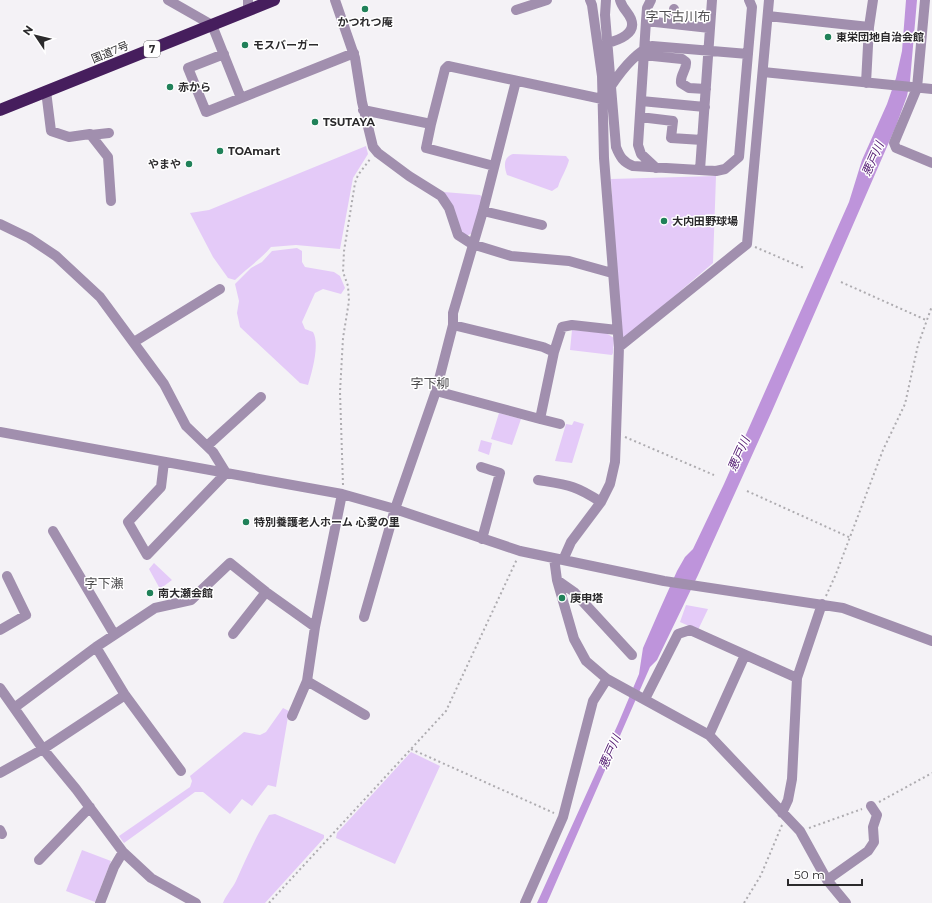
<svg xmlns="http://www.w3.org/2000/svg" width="932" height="903" font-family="Montserrat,'Noto Sans JP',sans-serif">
	<rect width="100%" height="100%" fill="#f4f2f6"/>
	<path fill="#e4caf8" d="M366,146L368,154L353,178L340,249L296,245L271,247C260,260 247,268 235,280L228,278L213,257L190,213L209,210Z
		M513,154L566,156L569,160C567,169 561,177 558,187L552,191L507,175C504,167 503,157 513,154Z
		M716,176L713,263L622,341L619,321L611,179Z
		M444,192L480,195L482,197L473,233L466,236L460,230Z
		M297,248L302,251V262L305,267L334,272L340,276L345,288L341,294L323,289L315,293L302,322L305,329L313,332C320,344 312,372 308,385L300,383L240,327L237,313L239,301L235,284L251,268L262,262L272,251Z
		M572,330L606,333L614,338L613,353L612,355L570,350Z
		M499,413L521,419L512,445L491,439Z
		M574,421L584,424L572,463L555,461L566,424L572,425Z
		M481,440L492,443L489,455L478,451Z
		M154,563L172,580L160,589L149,569Z
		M686,605L708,609L698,630L680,622Z
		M283,708L289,711L276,787L268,785L252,806L242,799L230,814L203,792H195L124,843L119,836L190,787L192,781L190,776L244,732L260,735L266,732Z
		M411,752L440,766L395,864L336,838L337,833Z
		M275,814L324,835V838L265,903H223C226,895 232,889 236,881C246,859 256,836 269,815Z
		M82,850L111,861L95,902L66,891Z"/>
	<path fill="#be94db" d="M906,0H917L910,81L907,96L896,126L772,411L698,575L657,660L650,667L643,683L547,903H537L618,724L639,674L643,648L660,609L677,571L685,557L693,549L724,484L849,202L862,160L887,104L896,78L902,51Z"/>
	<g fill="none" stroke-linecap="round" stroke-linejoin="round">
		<path stroke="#aeacb0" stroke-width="2" stroke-dasharray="2 3" stroke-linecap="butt" d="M755,247L804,268
			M841,282L926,320
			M625,437L714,475
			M343,485L340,392L343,338L349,301L348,286L343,272L344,251L355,183L358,175L371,158
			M747,491L851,538
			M826,596L836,574L883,450L905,404L918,345L932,306
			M411,749L554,813
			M879,802L932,773
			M809,828L862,809
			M269,903L446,711L517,559
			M744,903L761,875L782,825"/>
		<path stroke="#a18fae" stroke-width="10" d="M168,0L212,25L241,98
			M248,0V10
			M335,0L355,58L362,102L373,147L378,153L409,176L441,196L449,208L458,235L472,244L511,256L569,261L612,273
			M606,0L605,15L616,147C620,157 623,162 633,166L716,171L725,169L739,157L752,7L749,0
			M651,0L647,8L646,21L638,145L641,154L656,168
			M925,0L917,88L894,143L896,148L932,163
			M516,10L547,0
			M768,16L869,27
			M646,21L710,28
			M673,24L674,9
			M608,43C618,40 637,34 631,19C628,12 622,8 620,0
			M224,54L188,68L206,112L354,53
			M643,55L682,59L686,62C687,70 680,74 681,83L689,88L706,89
			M763,72L932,89
			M866,83L869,27L873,0
			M611,86C621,71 635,52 652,46L748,54
			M46,91L51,131L69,137L90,134L108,157L111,201
			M641,101L705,107
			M363,110L431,124L445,69L448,66L602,99
			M640,117L673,121L671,138L702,140
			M431,124L426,148L494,166
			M91,135L109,133
			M700,170L712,0
			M483,211L542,225
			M0,224L29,238L56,256L100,297L164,384L186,426L213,452L226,473
			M453,325L543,347L554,352L562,327L572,325L617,330
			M134,342L220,289
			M619,347L747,244L769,0
			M554,352L540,419L560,424
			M436,391L540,419
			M0,432L342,494L395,509L520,551L664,581L843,608L932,641
			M207,446L261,397
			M164,462L161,487L128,522L147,555L226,473
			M481,467L500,473L482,539
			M538,480C568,485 575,485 601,502
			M53,531L114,634
			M554,558L557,580L574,639L586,661L607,679L709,735L800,831L827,880L846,903
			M563,560L571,542L601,502L610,484L615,462L616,434L619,347L604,158L602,76L592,5L590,0
			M557,580L574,592L632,655
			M364,617L395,509L436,391L453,325V313L483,211L516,81
			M0,630L26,615L7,576
			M233,634L266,592
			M96,647L125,695L181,771
			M797,678L822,604
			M307,681L365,715
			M0,688L43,749L76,789L123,852L151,878L196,903
			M645,699L678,634L690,630L797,678L792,779L788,800L782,813
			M14,708L96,647L155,608L191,600L230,563L266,592L315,627
			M292,716L307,681L315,627L342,494
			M709,735L745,655
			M0,773L43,749L125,695
			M0,830L2,834
			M39,860L90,807
			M827,880L868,851L874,842L873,827L877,815L871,806
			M100,903L114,867L123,852
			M525,903L563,817L593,701L607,679"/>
		<path stroke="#461e5d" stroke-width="12" d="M0,110L274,0"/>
	</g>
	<g fill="#208159" stroke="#fff" stroke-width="1.5">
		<circle cx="365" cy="9" r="4"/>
		<circle cx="828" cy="37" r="4"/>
		<circle cx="245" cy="45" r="4"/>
		<circle cx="170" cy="87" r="4"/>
		<circle cx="315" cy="122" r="4"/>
		<circle cx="220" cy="151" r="4"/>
		<circle cx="189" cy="164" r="4"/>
		<circle cx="664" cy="221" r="4"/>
		<circle cx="246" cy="522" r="4"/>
		<circle cx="150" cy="593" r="4"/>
		<circle cx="562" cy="598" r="4"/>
	</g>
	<g text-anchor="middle" stroke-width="3" stroke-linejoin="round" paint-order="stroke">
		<rect fill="#fff" stroke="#6b6a6b" stroke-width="1" x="144" y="41" width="16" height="16" rx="3"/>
		<g font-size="10" font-weight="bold" fill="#2b2a2c">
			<text x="152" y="53">7</text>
		</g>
		<g font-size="11" font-weight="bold" fill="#2b2a2c" stroke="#fff" text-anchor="start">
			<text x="365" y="26" text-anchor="middle">かつれつ庵</text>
			<text x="836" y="41">東栄団地自治会館</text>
			<text x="253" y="49">モスバーガー</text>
			<text x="178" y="91">赤から</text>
			<text x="323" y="126">TSUTAYA</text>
			<text x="228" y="155">TOAmart</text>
			<text x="181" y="168" text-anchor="end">やまや</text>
			<text x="672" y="225">大内田野球場</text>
			<text x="254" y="526">特別養護老人ホーム 心愛の里</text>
			<text x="158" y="597">南大瀬会館</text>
			<text x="570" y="602">庚申塔</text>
		</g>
		<g font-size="11" fill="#2b2a2c" stroke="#fff">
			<text transform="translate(110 52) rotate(-22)" y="4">国道7号</text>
		</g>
		<g font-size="12" font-style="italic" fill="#582276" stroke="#fff">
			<text transform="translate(873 159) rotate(-66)" y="4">悪戸川</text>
			<text transform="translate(739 454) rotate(-66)" y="4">悪戸川</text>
			<text transform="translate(610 752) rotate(-66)" y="4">悪戸川</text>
		</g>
		<g font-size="13" fill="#4e4d4f" stroke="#fff">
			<text x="678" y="21">字下古川布</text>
			<text x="430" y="388">字下柳</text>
			<text x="104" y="588">字下瀬</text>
		</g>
	</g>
	<g transform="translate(36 36) rotate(305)" stroke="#ffffff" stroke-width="3" paint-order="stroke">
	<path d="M0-3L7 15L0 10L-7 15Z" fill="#2b2a2c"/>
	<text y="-6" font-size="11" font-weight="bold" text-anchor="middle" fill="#2b2a2c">N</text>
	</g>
	<path d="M788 879v6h74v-6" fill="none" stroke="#2b2a2c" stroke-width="2"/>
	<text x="794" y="879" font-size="12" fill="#2b2a2c" stroke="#ffffff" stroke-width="3" paint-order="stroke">50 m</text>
</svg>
